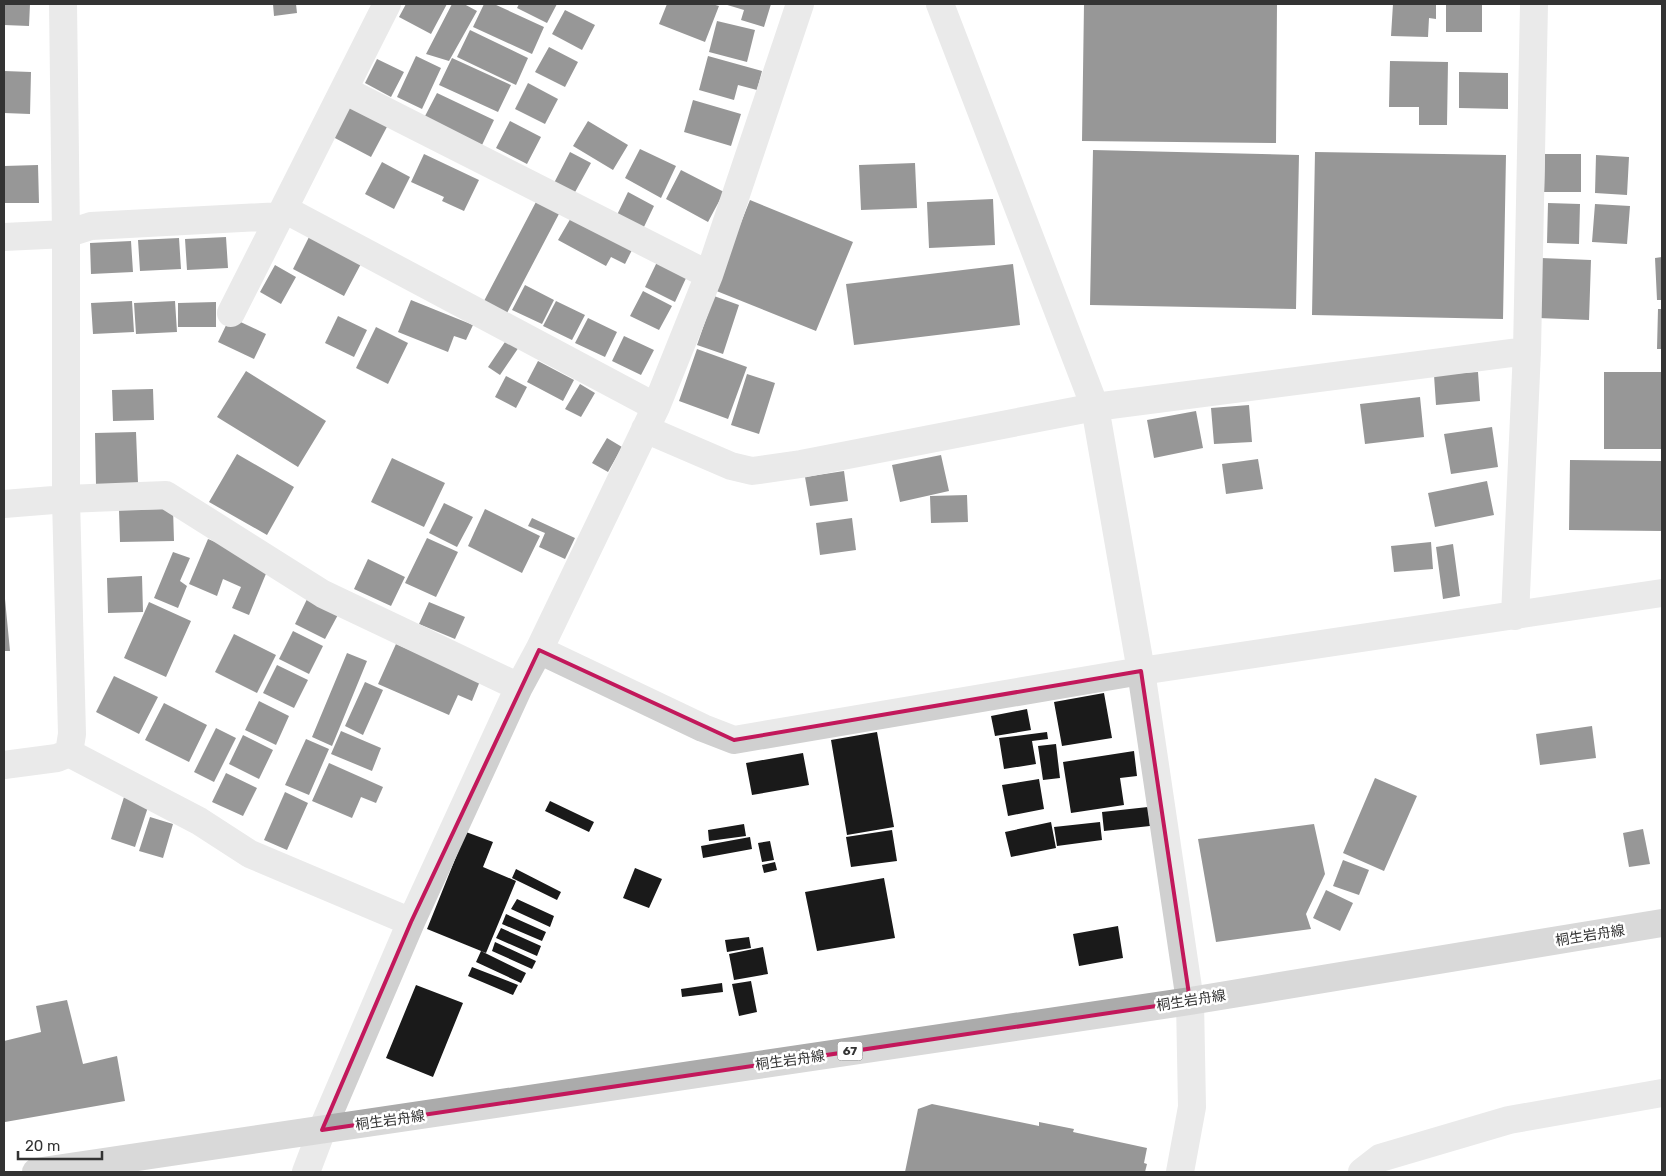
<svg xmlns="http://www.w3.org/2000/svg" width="1666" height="1176" font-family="Rubik,'Noto Sans JP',sans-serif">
	<rect width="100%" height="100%" fill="#fff"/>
	<path fill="#1a1a1a" d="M4,4H30L29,26L4,25Z
		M273,4H296L297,13L274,16Z
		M406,4H447L431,34L399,17Z
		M452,4H464L477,11L449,61L426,54Z
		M484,4H494L544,27L532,54L473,27Z
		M519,4H557L547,23L517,8Z
		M667,4H712L719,6L705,42L659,24Z
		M724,4H771L764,27L741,20L744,10Z
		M1084,4H1277L1276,143L1082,141Z
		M1393,4H1436V19L1429,18L1428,37L1391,36Z
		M1446,4H1482V32H1446Z
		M565,10L595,25L582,50L552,34Z
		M717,21L755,30L747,62L709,52Z
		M470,30L528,58L516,85L457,57Z
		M549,47L578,62L565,87L535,72Z
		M416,56L441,68L422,109L397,97Z
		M708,56L762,71L757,90L738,85L734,100L699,90Z
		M452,58L511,85L498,112L439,85Z
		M377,59L404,72L391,97L365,83Z
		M1390,61L1448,62L1447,125H1419V107H1389Z
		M4,71L31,72L30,114L4,113Z
		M1459,72L1508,73V109L1459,108Z
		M528,83L558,99L545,124L515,109Z
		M437,93L494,120L482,145L424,118Z
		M693,100L741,114L731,146L684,132Z
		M350,105L388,125L371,157L333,137Z
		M510,121L541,137L527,164L496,148Z
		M588,121L628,145L613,170L573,146Z
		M640,149L676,166L661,198L625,178Z
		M1093,150L1299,155L1296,309L1090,305Z
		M570,152L591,163L574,194L554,183Z
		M1315,152L1506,155L1503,319L1312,315Z
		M424,154L479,180L464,211L442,201L444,197L411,182Z
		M1545,154H1581V192H1544Z
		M1596,155L1629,157L1627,195L1595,193Z
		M382,162L410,177L394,209L365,194Z
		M915,163L917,208L861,210L859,165Z
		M38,165L39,203H4V166Z
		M681,170L724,192L708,222L666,199Z
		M628,192L654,206L642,231L616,217Z
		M993,199L995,245L929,248L927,202Z
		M537,200L560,212L507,313L484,301Z
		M750,200L853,242L816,331L714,290Z
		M1548,203L1580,204L1579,244L1547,243Z
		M1595,204L1630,206L1627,244L1592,242Z
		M572,216L633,248L625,264L611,257L606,266L558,240Z
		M311,233L363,260L344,296L293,269Z
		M226,237L228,268L187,270L185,239Z
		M179,238L181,269L140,271L138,240Z
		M131,241L133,272L91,274L90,243Z
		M1662,257V300H1657L1655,258Z
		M1541,258L1591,260L1589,320L1538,318Z
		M657,262L687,276L675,302L645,287Z
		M1013,264L1020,325L854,345L846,284Z
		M275,265L296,277L281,304L260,292Z
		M525,285L554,300L542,324L512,310Z
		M643,291L672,306L659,330L630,316Z
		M714,296L739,305L723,354L697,345Z
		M411,300L473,325L466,340L454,336L448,352L398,332Z
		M132,301L134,332L93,334L91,303Z
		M175,301L177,332L136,334L134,303Z
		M556,301L585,315L572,340L543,326Z
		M216,302V327H178V303Z
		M1658,309H1662V349H1657Z
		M338,316L367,330L354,357L325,343Z
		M230,317L266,334L254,359L218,342Z
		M588,318L617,332L605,357L575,343Z
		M376,327L408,343L388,384L356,368Z
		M509,336L521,344L500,375L488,367Z
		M624,336L654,350L641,375L612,361Z
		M697,349L747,367L728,419L679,401Z
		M538,361L574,380L563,401L527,382Z
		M246,371L326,421L298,467L217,417Z
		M1478,372L1480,401L1436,405L1434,375Z
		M1604,372H1662V449H1604Z
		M747,374L775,383L759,434L731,425Z
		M506,376L527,387L516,408L495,397Z
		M580,384L595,393L581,417L565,409Z
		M153,389L154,420L113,421L112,390Z
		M1420,397L1424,437L1365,444L1360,404Z
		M1249,405L1252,442L1214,444L1211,408Z
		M1196,411L1203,448L1154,458L1147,420Z
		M1492,427L1498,467L1451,474L1444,434Z
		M136,432L138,483L96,485L95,433Z
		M607,438L622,447L608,472L592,463Z
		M237,454L294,487L267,535L209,502Z
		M941,455L949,491L900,502L892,465Z
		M392,458L445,483L424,527L371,502Z
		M1258,459L1263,489L1226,494L1222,464Z
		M1570,460L1662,461V531L1569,530Z
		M844,471L848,501L810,506L805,477Z
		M1487,481L1494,515L1435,527L1428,493Z
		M967,495L968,522L931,523L930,496Z
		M444,503L473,517L457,547L429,533Z
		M173,509L174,541L120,542L119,510Z
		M485,509L540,536L522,573L468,546Z
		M532,518L575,538L565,559L539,547L545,533L528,526Z
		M852,518L856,550L820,555L816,523Z
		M427,538L458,552L436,597L405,583Z
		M208,539L270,564L249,615L232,608L241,587L223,579L217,596L189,584Z
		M1431,542L1433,569L1394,572L1391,546Z
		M1453,544L1460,596L1443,599L1436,547Z
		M173,552L190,558L180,581L187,586L178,608L154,598Z
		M368,559L405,577L391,606L354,589Z
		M142,576L143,612L108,613L107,578Z
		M309,595L340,611L325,639L295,624Z
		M4,599H5L10,651H4Z
		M149,602L191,621L166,677L124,658Z
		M429,602L465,617L455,639L419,624Z
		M293,631L323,646L309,674L279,659Z
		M234,634L276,655L257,693L215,672Z
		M396,644L480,681L472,701L458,695L449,715L378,684Z
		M347,653L367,661L332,746L312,737Z
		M277,665L308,680L294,708L263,693Z
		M114,676L158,697L139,734L96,712Z
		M365,682L383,690L363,735L345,726Z
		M1104,693L1112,738L1062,746L1054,702Z
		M259,701L289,716L276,745L245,730Z
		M164,703L207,725L189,762L145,740Z
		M1027,709L1031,730L995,736L991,716Z
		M1592,726L1596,758L1540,765L1536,734Z
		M216,728L236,738L214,782L194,772Z
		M341,731L381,748L372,771L331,754Z
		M877,732L894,827L847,835L831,740Z
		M1047,732L1048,739L1032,741L1036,764L1004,769L999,738Z
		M243,735L273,750L259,779L229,764Z
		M306,739L329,749L309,795L285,785Z
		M1056,744L1060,778L1043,780L1038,746Z
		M1134,751L1137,776L1120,778L1124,805L1071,813L1063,762Z
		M803,753L809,785L752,795L746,763Z
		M329,763L383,787L376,803L361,797L352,818L312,801Z
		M226,773L257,788L243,816L212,802Z
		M1375,778L1417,796L1384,871L1343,853Z
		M1039,779L1044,809L1008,816L1002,785Z
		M285,792L308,803L287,850L264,840Z
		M124,797L149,804L135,847L111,839Z
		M550,801L594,822L589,832L545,811Z
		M1148,807L1150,826L1104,831L1102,812Z
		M150,817L173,824L163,858L139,851Z
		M1051,822L1056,848L1011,857L1005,832Z
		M1100,822L1102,840L1057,846L1054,827Z
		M744,824L746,836L709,841L708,830Z
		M1314,824L1325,874L1306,914L1311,929L1216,942L1198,839Z
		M1643,829L1650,864L1629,867L1623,833Z
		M892,830L897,861L851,867L846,837Z
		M466,832L493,842L483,867L516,881L486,953L427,929Z
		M750,837L752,849L703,858L701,846Z
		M770,841L774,860L762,862L758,843Z
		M1343,860L1369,870L1359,895L1333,886Z
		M775,862L777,870L764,873L762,865Z
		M635,868L662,879L649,908L623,898Z
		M516,869L561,892L557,900L512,878Z
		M884,878L895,938L817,951L805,892Z
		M1326,890L1353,903L1340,931L1313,918Z
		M517,899L554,916L550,927L511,909Z
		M506,914L546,932L542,941L502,924Z
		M1118,926L1123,958L1079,966L1073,934Z
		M501,928L541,946L537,956L496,938Z
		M749,937L751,948L727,952L725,940Z
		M495,942L536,961L532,969L492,951Z
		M763,947L768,974L734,980L729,954Z
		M481,951L526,973L521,983L476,962Z
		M472,967L518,985L513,995L468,976Z
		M751,981L757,1012L739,1016L732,984Z
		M722,983L723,992L682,997L681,989Z
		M416,985L463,1003L433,1077L386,1058Z
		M67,1000L83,1064L117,1056L125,1101L5,1122L4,1041L41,1032L36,1006Z
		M932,1104L1039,1126V1122L1074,1129L1073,1132L1147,1148L1144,1163L1147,1164L1145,1172H905L918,1109Z"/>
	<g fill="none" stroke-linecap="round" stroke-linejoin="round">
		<path stroke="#d0d0d0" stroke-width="28" d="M940,4L1095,407L1141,671L1190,1001L1192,1107L1180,1172
			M344,90L709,275
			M284,209L656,407
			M4,237L66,234L91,226L281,216
			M231,313L387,4
			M645,429L731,466L752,471L801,464L1095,407L1527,351
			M4,504L66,499L166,495L323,594L519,687
			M1515,616L1527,351L1534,4
			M539,650L703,728L734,740L1141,671L1662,593
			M69,753L199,821L250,854L411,922
			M4,765L57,758L69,753L72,734L66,499V234L63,4
			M306,1172L322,1130L411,922L519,687L539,650L656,407L709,275L800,4
			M1362,1172L1380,1158L1509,1120L1662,1093"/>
		<path stroke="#ababab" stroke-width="28" d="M36,1172L1190,1001L1662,923"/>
	</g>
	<path d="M0 0H1666V1176H0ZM539,650L734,740L1141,671L1190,1001L322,1130L411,922Z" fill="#fff" fill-opacity=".55" fill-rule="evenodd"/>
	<path fill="none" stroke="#c2185b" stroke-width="4" stroke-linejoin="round" d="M539,650L734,740L1141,671L1190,1001L322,1130L411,922Z"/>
	<g text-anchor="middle" stroke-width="5" stroke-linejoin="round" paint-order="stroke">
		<rect fill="#fff" stroke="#707070" stroke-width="1" x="837.5" y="1041.5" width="25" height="19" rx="4"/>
		<g font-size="12" font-weight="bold" fill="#333">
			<text x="850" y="1055">67</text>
		</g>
		<g font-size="14" fill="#333" stroke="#fff">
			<text transform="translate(1590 935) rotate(-9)" y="5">桐生岩舟線</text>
			<text transform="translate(1191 1000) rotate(-9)" y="5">桐生岩舟線</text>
			<text transform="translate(790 1060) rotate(-8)" y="5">桐生岩舟線</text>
			<text transform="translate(390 1120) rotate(-8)" y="5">桐生岩舟線</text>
		</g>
	</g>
	<rect width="1666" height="1176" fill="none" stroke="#333333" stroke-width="10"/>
	<path d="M18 1151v8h84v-8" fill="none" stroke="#333333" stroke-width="2.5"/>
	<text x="25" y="1151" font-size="15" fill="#333333" stroke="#ffffff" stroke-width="4" paint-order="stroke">20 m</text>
</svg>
